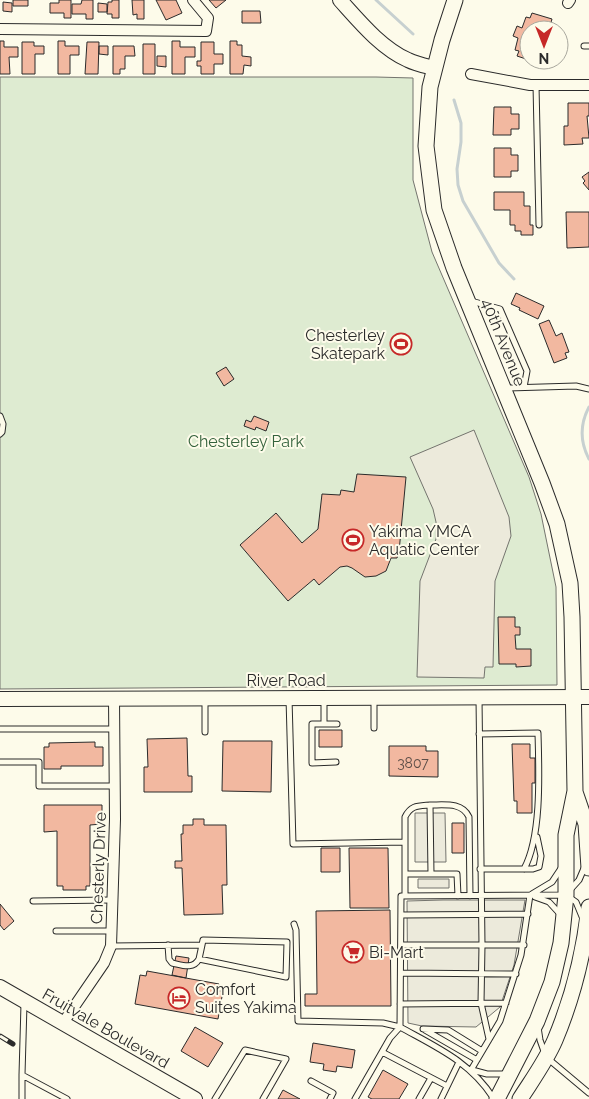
<svg xmlns="http://www.w3.org/2000/svg" width="589" height="1099" font-family="Raleway,sans-serif">
	<rect width="100%" height="100%" fill="#fdfbea"/>
	<path fill="#deebd1" stroke="#74746e" d="M0,77H376L413,78V180L432,252L529,477L541,514L556,587L557,685L0,689Z"/>
	<path fill="#eceadb" stroke="#74746e" d="M474,430L509,517L511,536L495,581L493,667H485L484,678L417,677L420,581L436,539V522L433,509L410,457Z
		M415,813H445L446,862H415Z
		M418,879H449V888H418Z
		M443,900H525L514,965L500,1007L476,1027L422,1026L408,1023L407,901Z"/>
	<g fill="none" stroke-linecap="round" stroke-linejoin="round">
		<path stroke="#c7d0d0" stroke-width="3" d="M376,0L413,34
			M454,100L461,123V142L457,169L458,185L463,201L499,263L514,279
			M589,407C580,424 580,442 589,459"/>
	</g>
	<path fill="#f2b8a0" stroke="#2b2b2b" d="M13,0H28V6H13Z
		M59,0H71V18H64V13H50V3H59Z
		M82,0H93V19H86V14H72V4H81Z
		M112,0H119V18H112V14H107L108,2H112Z
		M132,0H144V19H137V14L133,15Z
		M156,0H176L182,13L166,20Z
		M209,0H226L216,8Z
		M3,2L12,3V12L3,11Z
		M98,3L107,4V12H98Z
		M242,11H260L261,23H242Z
		M532,13L552,19L550,26L554,27L553,30H529V60L517,56L519,51L515,50L518,38L513,36L517,26L522,28L526,17L530,18Z
		M0,41H4V47H18V57H9L10,74H0Z
		M58,41H65V46H79V55H70V74H58Z
		M172,41H180V47H195V57H185V74H172Z
		M230,41H237V45H242V56L251,57V66L244,65L243,74H230Z
		M22,42H34V46H44V54H35V74H22Z
		M87,42H99L98,74H85Z
		M201,42H214V54H223V64H214V74H201V66H197V61H201Z
		M143,44H155V74H143Z
		M99,46H108V55L99,54Z
		M113,46H134L135,56H125V69H120V74H113Z
		M157,56H166V67L157,66Z
		M568,103H589V116H587L589,138H582L583,144L564,145V126H568Z
		M494,107H511V114H519V129H511V135H493Z
		M494,148H511V155H518V171H511V177H494Z
		M589,172V190L583,183L585,181L582,177Z
		M494,192H524V206H530V225H533V235H521V231H515V225H510V210H494Z
		M566,212H589V247L567,248Z
		M516,293L544,306L538,319L519,310L520,308L511,304Z
		M549,320L556,336L562,333L569,352L565,353L567,358L554,363L539,324Z
		M226,367L234,379L224,386L216,373Z
		M254,416L269,422L266,431L256,427L255,430L244,426L246,420L251,422Z
		M357,474L406,477L399,552L397,558H391L386,571L376,576L365,577L352,568L347,566L340,567L319,585L314,579L288,601L240,545L276,513L302,543L318,529L322,494L340,495L341,490L354,492Z
		M498,617H515V627H520V635H515L516,649H531V666L516,667V664H499Z
		M319,730H342V747H319Z
		M187,738L188,776H192V792H144V767H148L147,739Z
		M223,741H272L271,792L222,791Z
		M95,742V747H103V766H61V769H44V747H49V743Z
		M512,744H530V758H535V783H532V813H517V801H514Z
		M389,746H426V751H438V777L389,776Z
		M44,805H102V824L90,825V886H86V890H63V886H57V831L44,832Z
		M193,819H204V825H226L227,885H222L223,914L184,915L182,868H175V861H182L181,834H183V825H193Z
		M452,823H464V853H452Z
		M321,848H340V872H321Z
		M349,848H388L389,908H350Z
		M0,904L14,921L4,930L0,925Z
		M390,910L391,1006H305V994H317L316,911Z
		M176,956L189,958L186,978L172,975Z
		M147,971L219,984L218,991H223L218,1019L135,1004L140,975L146,976Z
		M195,1027L223,1043L208,1067L181,1051Z
		M313,1043L355,1050L352,1068L337,1066L336,1072L323,1070L324,1064L310,1062Z
		M383,1070L408,1084L399,1099H372L368,1097Z
		M283,1090L300,1099H278Z"/>
	<g fill="none" stroke-linecap="round" stroke-linejoin="round">
		<g stroke="#2b2b2b" stroke-width="7">
			<path id="lane" d="M584,46H589
				M536,85L539,225
				M471,301L500,309L527,371L524,387
				M505,388L576,386L589,389
				M0,416L3,424L2,432L0,434
				M289,698L293,844L405,842
				M324,698V724H312V763L336,762
				M374,698V728
				M479,698L482,945L481,1003L489,1039
				M205,700V732
				M324,724H337
				M0,729H114
				M479,734L538,733C539,771 542,836 524,869
				M0,762H39V786H115
				M430,805C445,805 462,802 469,817L470,896
				M480,869H533L539,867L541,856L537,837
				M405,874H431
				M569,891L579,880L585,866
				M532,894L552,882L562,867
				M405,896V817C411,805 418,806 430,805L431,874H457L458,896
				M535,897L549,902L560,914
				M33,901L112,900
				M401,915L528,914
				M294,924L296,930L298,1021L383,1023L400,1027L390,1038L382,1052
				M56,931H111
				M168,945L169,959L172,963C182,965 193,970 199,959
				M401,945H524
				M111,946L202,945L199,959L286,977L287,942L203,940L202,945
				M401,973L516,974
				M24,1004L22,1075L67,1099
				M400,1004L506,1003
				M538,1027L540,1040L546,1057L589,1093
				M423,1029L448,1030L482,1051
				M425,1030L477,1060
				M471,1070L500,1021L521,955L530,895
				M472,1070L487,1074H508
				M311,1081L333,1093L330,1099
				M22,1099V1075
				M215,1099L245,1050L286,1059L263,1099
				M355,1099L382,1052L447,1086
				M419,1099L431,1078
				M441,1099L459,1062
				M494,1099C471,1062 436,1047 400,1027L401,896L566,895L576,902L583,919"/>
		</g>
		<g stroke="#2b2b2b" stroke-width="12">
			<path id="street" d="M568,3L570,0
				M0,29L206,31L208,18L193,0
				M471,74L530,85H589
				M63,1023L104,963L111,946L115,819L114,699"/>
		</g>
		<g stroke="#2b2b2b" stroke-width="16">
			<path id="secondary" d="M340,0C359,21 381,48 408,60C416,64 426,66 434,68
				M0,699L589,697
				M0,987L195,1099"/>
		</g>
		<g stroke="#2b2b2b" stroke-width="17">
			<path id="primary" d="M455,0L442,40L430,87L426,146L434,210L454,268L542,483L557,524L570,583L572,617L575,791L566,835V895L561,943L552,982L537,1021L497,1099
				M575,792L586,824L589,868
				M520,1099C532,1080 546,1061 555,1040C573,997 584,953 589,907"/>
		</g>
		<use href="#lane" stroke="#fdfbea" stroke-width="5"/>
		<use href="#street" stroke="#fdfbea" stroke-width="10"/>
		<use href="#secondary" stroke="#fdfbea" stroke-width="14"/>
		<use href="#primary" stroke="#fdfbea" stroke-width="15"/>
		<g stroke="#2b2b2b" stroke-width="5">
			<path id="rail" d="M0,1036L13,1044"/>
		</g>
		<use href="#rail" stroke="#fdfbea" stroke-width="3" stroke-dasharray="9" stroke-linecap="butt"/>
	</g>
	<defs>
		<g id="stadium-ring" transform="scale(1.125)"><circle r="9.5" fill="#fdfbea" stroke="#c62828" stroke-width="1.5"/><path d="M0-5a6.5 5 0 1 0 0 10a6.5 5 0 1 0 0-10ZM-3.5-1.8h7v3.6h-7Z" fill="#c62828"/></g>
		<g id="supermarket-ring" transform="scale(1.125)"><circle r="9.5" fill="#fdfbea" stroke="#c62828" stroke-width="1.5"/><path d="M-6-5.5h2.5l.6 2H6L4.5 2H-2.5L-4.4-4H-6ZM-1.5 3.2a1.3 1.3 0 1 0 .1 0ZM3 3.2a1.3 1.3 0 1 0 .1 0Z" fill="#c62828"/></g>
		<g id="hotel-ring" transform="scale(1.125)"><circle r="9.5" fill="#fdfbea" stroke="#c62828" stroke-width="1.5"/><path d="M-6-4.5h1.5V1H6V5H4.5V3h-9V5H-6ZM-4 0a1.8 1.8 0 1 1 3.6 0ZM.5 0V-2.5h3Q6-2.5 6 0Z" fill="#c62828"/></g>
	</defs>
	<g fill-rule="evenodd">
		<use href="#stadium-ring" x="401" y="344"/>
		<use href="#stadium-ring" x="353" y="540"/>
		<use href="#supermarket-ring" x="353" y="952"/>
		<use href="#hotel-ring" x="179" y="998"/>
	</g>
	<g text-anchor="middle" stroke-width="4" stroke-linejoin="round" paint-order="stroke">
		<g font-size="14" fill="#5d4e48">
			<text x="413" y="768">3807</text>
		</g>
		<g font-size="16" fill="#2b2b2b" stroke="#fdfbea" text-anchor="start">
			<text x="385" y="341" text-anchor="end">Chesterley<tspan x="385" dy="18">Skatepark</tspan></text>
			<text x="369" y="537">Yakima YMCA<tspan x="369" dy="18">Aquatic Center</tspan></text>
			<text x="369" y="958">Bi-Mart</text>
			<text x="195" y="995">Comfort<tspan x="195" dy="18">Suites Yakima</tspan></text>
		</g>
		<g font-size="16" fill="#2b2b2b" stroke="#fdfbea">
			<text transform="translate(504 342) rotate(68)" y="6">40th Avenue</text>
			<text x="286" y="686">River Road</text>
			<text transform="translate(98 868) rotate(-88)" y="6">Chesterly Drive</text>
			<text transform="translate(106 1028) rotate(30)" y="6">Fruitvale Boulevard</text>
		</g>
		<g font-size="16" fill="#34623c" stroke="#fdfbea">
			<text x="246" y="447">Chesterley Park</text>
		</g>
	</g>
	<g transform="translate(544 45) rotate(180)"><circle r="24" fill="#fdfbea" stroke="#a9a89e"/>
	<path d="M0-4L9 19L0 12L-9 19Z" fill="#c62828"/>
	<text y="-8" font-size="14" font-weight="bold" text-anchor="middle" fill="#2b2b2b">N</text>
	</g>
</svg>
